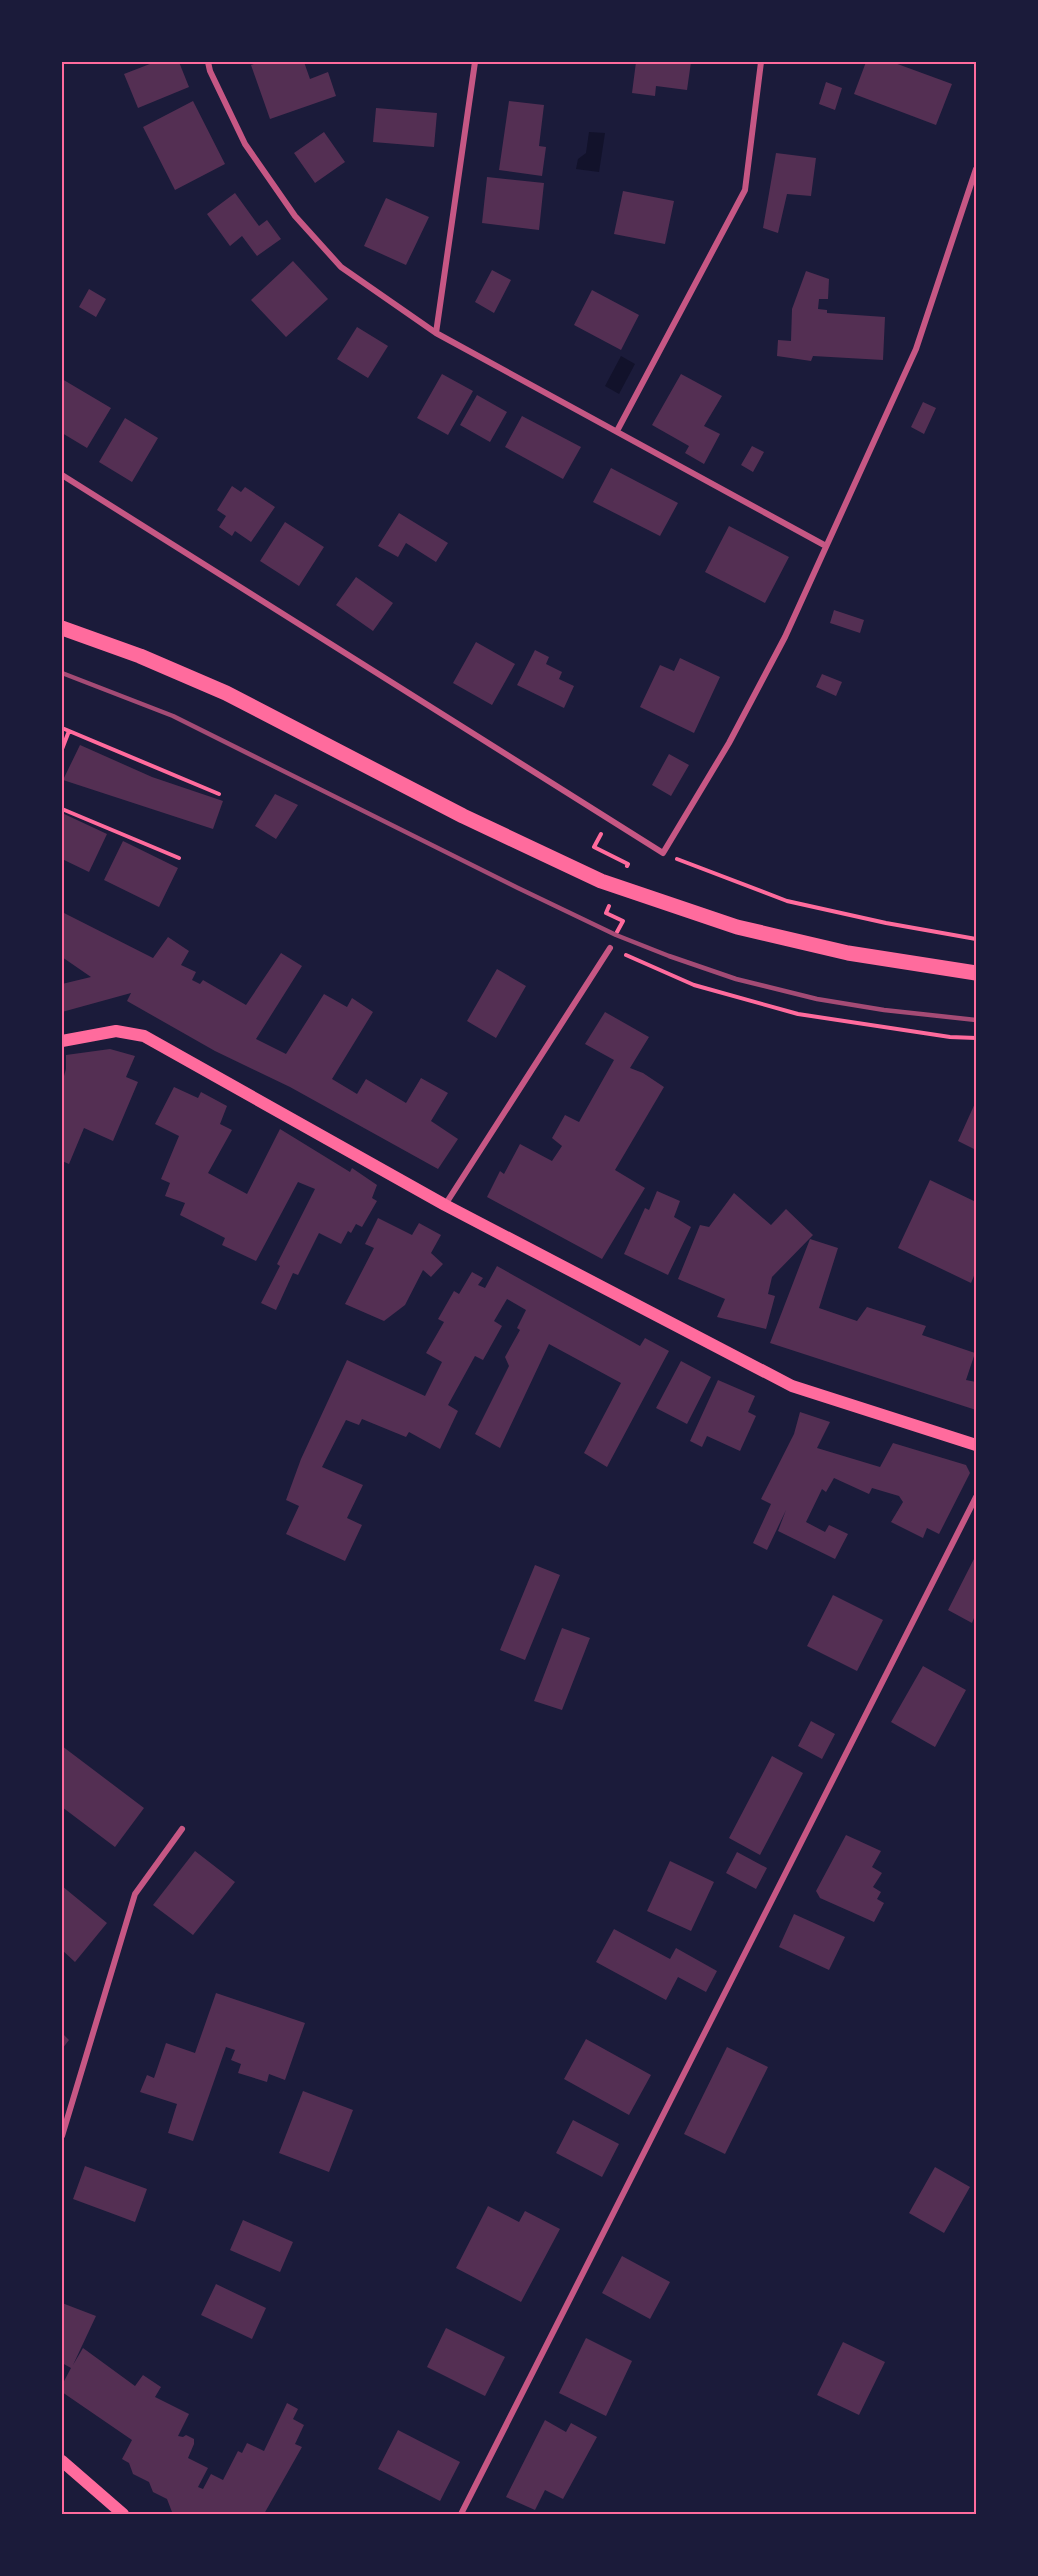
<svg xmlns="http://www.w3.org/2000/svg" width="1038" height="2576" font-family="Rubik,sans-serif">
	<rect width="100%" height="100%" fill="#1b1b3a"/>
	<path fill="#12122b" d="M589,132L605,133L599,172L576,169L578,159L586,153Z
		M621,356L635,364L619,394L605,386Z"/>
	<path fill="#542f53" d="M155,62H179L189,87L138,108L124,74Z
		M260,62H304L310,79L328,72L336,96L270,119L251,65Z
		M636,62H691L687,90L656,86L655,96L632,93Z
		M866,62H892L952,84L936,125L854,94Z
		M826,82L842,88L835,110L819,104Z
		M193,101L225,164L175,190L143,127Z
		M509,101L544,105L539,146L546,147L542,176L499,170Z
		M376,108L437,113L434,147L373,142Z
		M324,132L345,162L315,183L294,153Z
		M776,153L816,158L811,196L787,194L778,233L763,228Z
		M487,177L544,183L539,230L482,223Z
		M623,191L674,201L665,244L614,234Z
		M235,193L259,226L267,220L281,239L257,256L242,236L230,246L207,214Z
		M386,198L429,217L406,265L364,246Z
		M293,261L328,299L286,337L251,300Z
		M492,270L511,280L494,313L475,302Z
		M806,271L829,279L828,299H819L818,309L827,310V313L885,317L883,360L813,356L811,361L777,356L778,340L791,341L792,309Z
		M89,289L106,299L96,317L79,307Z
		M592,290L639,315L621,350L574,325Z
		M357,327L388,346L368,378L337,359Z
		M442,374L473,391L448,435L417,418Z
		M681,374L722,396L704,426L720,434L704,464L685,453L689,446L652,425Z
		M62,379L111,408L87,448L62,433Z
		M477,395L507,412L490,442L460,425Z
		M923,402L936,408L924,434L911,427Z
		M522,416L581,447L563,479L505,447Z
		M125,418L158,438L132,482L99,462Z
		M752,446L764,452L753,472L741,465Z
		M611,468L678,503L660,536L593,502Z
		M232,486L241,492L245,487L275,507L251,542L235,531L232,536L219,527L226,516L217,510Z
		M399,513L448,543L436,562L406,543L398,557L378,546Z
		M285,522L324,547L299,586L260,561Z
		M729,526L789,557L765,603L705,572Z
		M356,577L393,603L373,631L336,605Z
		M834,610L864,620L860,633L830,623Z
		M476,642L515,664L492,705L453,683Z
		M535,650L549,657L546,664L562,672L559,679L574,686L564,708L517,685Z
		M680,658L720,677L694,733L640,707L660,665L674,671Z
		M822,674L842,682L836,696L816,687Z
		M80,745L152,777L223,801L213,829L63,780Z
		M669,754L689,765L671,796L652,785Z
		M275,794L298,805L276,839L255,826Z
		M62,813L107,834L89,872L62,859Z
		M123,841L178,868L159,907L104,880Z
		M62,912L153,958L168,937L189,951L181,965L196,972L192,980L200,984L203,980L246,1005L281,953L302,966L256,1039L286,1054L324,994L347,1007L352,998L373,1012L332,1079L357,1094L366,1079L406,1103L421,1078L448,1093L431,1121L458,1139L438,1169L290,1087L215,1051L127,1001L131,993L62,1012V984L91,977L62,957Z
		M497,969L526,986L496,1038L467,1021Z
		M605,1012L649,1037L630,1068L643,1073L664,1087L615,1170L645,1188L602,1259L487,1197L500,1171L504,1174L520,1144L552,1161L562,1146L552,1138L565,1115L579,1122L614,1060L585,1044Z
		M110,1049L135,1056L126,1077L138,1082L113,1141L84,1128L69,1164L62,1161V1083L66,1069V1055Z
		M174,1087L198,1098L201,1092L227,1106L220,1124L232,1130L208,1173L247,1194L280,1129L350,1172L352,1168L377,1185L372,1198L377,1201L362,1227L356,1224L351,1233L348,1231L341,1244L319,1233L298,1275L293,1273L276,1310L261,1303L280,1266L277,1264L315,1189L298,1182L256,1261L222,1245L225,1238L180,1215L185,1203L165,1196L170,1183L161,1179L179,1136L155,1124Z
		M976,1101V1150L958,1141Z
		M930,1180L976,1202V1271L971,1283L898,1248Z
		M657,1191L680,1201L674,1217L691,1227L668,1275L624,1254L645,1208L649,1210Z
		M734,1193L771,1225L786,1209L813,1235L772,1277L768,1294L775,1296L766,1329L717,1317L725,1299L678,1279L700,1225L709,1227Z
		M378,1218L412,1235L419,1223L441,1235L431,1253L443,1264L431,1277L423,1270L405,1305L384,1321L345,1304L374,1248L365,1244Z
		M810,1239L838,1248L819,1308L857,1321L867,1307L926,1326L922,1335L975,1353L966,1380L976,1382V1410L770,1343Z
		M497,1266L640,1346L645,1338L669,1351L607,1467L584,1453L621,1383L549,1344L500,1448L475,1434L509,1366L505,1357L520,1330L517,1328L526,1310L507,1299L494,1321L502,1326L483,1360L475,1356L448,1405L458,1411L440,1449L409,1432L406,1437L362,1419L359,1425L346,1420L322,1467L363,1485L347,1518L362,1525L345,1561L286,1534L299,1506L286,1500L301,1459L347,1360L425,1396L442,1362L426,1353L444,1322L438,1319L454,1291L459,1294L472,1272L483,1278L478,1285L485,1288Z
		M681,1361L711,1377L687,1424L656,1408Z
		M718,1380L755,1396L748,1412L756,1416L740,1451L707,1436L702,1447L690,1441Z
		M800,1412L830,1422L817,1448L880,1467L893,1443L966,1465L970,1473L939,1534L927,1528L923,1538L891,1522L903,1502L899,1496L872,1488L869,1494L834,1478L826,1492L822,1489L806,1522L825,1532L829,1525L848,1534L835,1559L778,1531L786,1510L767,1550L753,1543L771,1504L761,1499L794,1434Z
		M976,1555V1613L972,1623L948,1610Z
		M535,1565L560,1575L525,1660L500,1650Z
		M833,1595L883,1620L857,1671L807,1646Z
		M562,1628L590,1638L562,1710L534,1701Z
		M923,1666L966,1690L935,1747L891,1722Z
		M811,1721L835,1734L822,1759L798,1746Z
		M62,1746L144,1808L115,1847L62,1807Z
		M772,1756L803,1773L760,1855L729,1838Z
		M846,1835L881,1851L872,1867L882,1873L873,1887L881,1892L877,1899L884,1903L874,1922L820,1898L816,1891Z
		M195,1851L235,1882L193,1935L153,1905Z
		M737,1852L767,1868L756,1889L726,1873Z
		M670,1861L714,1882L691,1931L647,1911Z
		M62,1886L107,1923L75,1962L62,1950Z
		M794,1914L845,1937L829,1970L779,1947Z
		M614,1929L670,1959L676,1948L717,1971L706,1992L678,1977L666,2000L596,1962Z
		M216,1993L305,2023L285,2080L269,2074L267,2082L238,2073L241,2064L231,2060L235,2050L226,2047L193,2141L168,2133L177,2104L140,2092L147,2075L154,2078L166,2043L195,2053Z
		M62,2033L69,2040L62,2049Z
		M586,2039L651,2075L629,2115L564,2079Z
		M727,2047L768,2067L725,2154L684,2134Z
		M303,2091L353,2110L329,2172L279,2153Z
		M573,2120L619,2144L602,2177L556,2153Z
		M85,2166L147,2189L135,2222L73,2199Z
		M935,2167L970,2187L944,2233L909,2213Z
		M488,2206L519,2222L525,2211L560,2229L521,2302L456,2268Z
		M243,2220L293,2242L280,2272L230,2250Z
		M622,2256L670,2282L650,2319L602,2293Z
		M216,2284L266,2308L252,2339L201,2315Z
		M62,2303L96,2316L73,2365L83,2348L135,2386L143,2375L161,2387L155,2397L189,2414L178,2436L183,2437L186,2435L194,2439V2444L188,2458L208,2468L198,2487L203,2489L211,2474L223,2480L238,2451L242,2453L247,2443L264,2451L287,2403L298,2409L293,2419L304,2425L295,2444L302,2447L264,2514H177L172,2512L167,2499L153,2492L149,2482L133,2474L129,2463L122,2459L132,2440L62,2392V2385L71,2368L62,2363Z
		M446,2328L505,2357L485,2396L427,2367Z
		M586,2338L632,2361L606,2416L559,2393Z
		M843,2342L885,2362L859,2415L817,2395Z
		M545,2420L566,2432L571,2423L597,2437L563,2499L545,2490L535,2510L506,2497Z
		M398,2430L460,2462L440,2501L378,2469Z"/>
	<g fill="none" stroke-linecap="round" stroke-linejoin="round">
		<path stroke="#ff6b9d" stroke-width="4" d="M62,728L219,794
			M62,749L69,731
			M62,809L179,858
			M601,834L594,847L628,864L627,866
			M677,859L787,901L886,923L976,939
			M609,906L606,913L623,921L617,932
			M626,955L694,985L798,1014L950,1037L976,1038"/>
		<path stroke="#c65784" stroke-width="6" d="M208,62L210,71L245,144L295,216L341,267L436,333L826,546
			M436,333L475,62
			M617,431L745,190L761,62
			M62,475L663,853L729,743L785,637L916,349L976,169
			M445,1205L610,948
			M62,2136L135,1894L182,1829
			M461,2514L976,1497"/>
		<path stroke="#ff6b9d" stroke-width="12" d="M62,1041L116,1031L144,1036L445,1205L792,1386L976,1445
			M62,2461L123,2514"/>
		<path stroke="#ff6b9d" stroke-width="15" d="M62,628L140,656L226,693L463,816L601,881L737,927L848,953L976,973"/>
		<path stroke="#a44b75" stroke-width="4.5" d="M62,673L173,716L518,888L616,935L669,956L736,979L817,999L884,1010L976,1020"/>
	</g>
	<rect width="1038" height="2576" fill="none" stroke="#1b1b3a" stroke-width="126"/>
	<rect x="63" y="63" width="912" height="2450" fill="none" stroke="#ff6b9d" stroke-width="2"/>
</svg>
